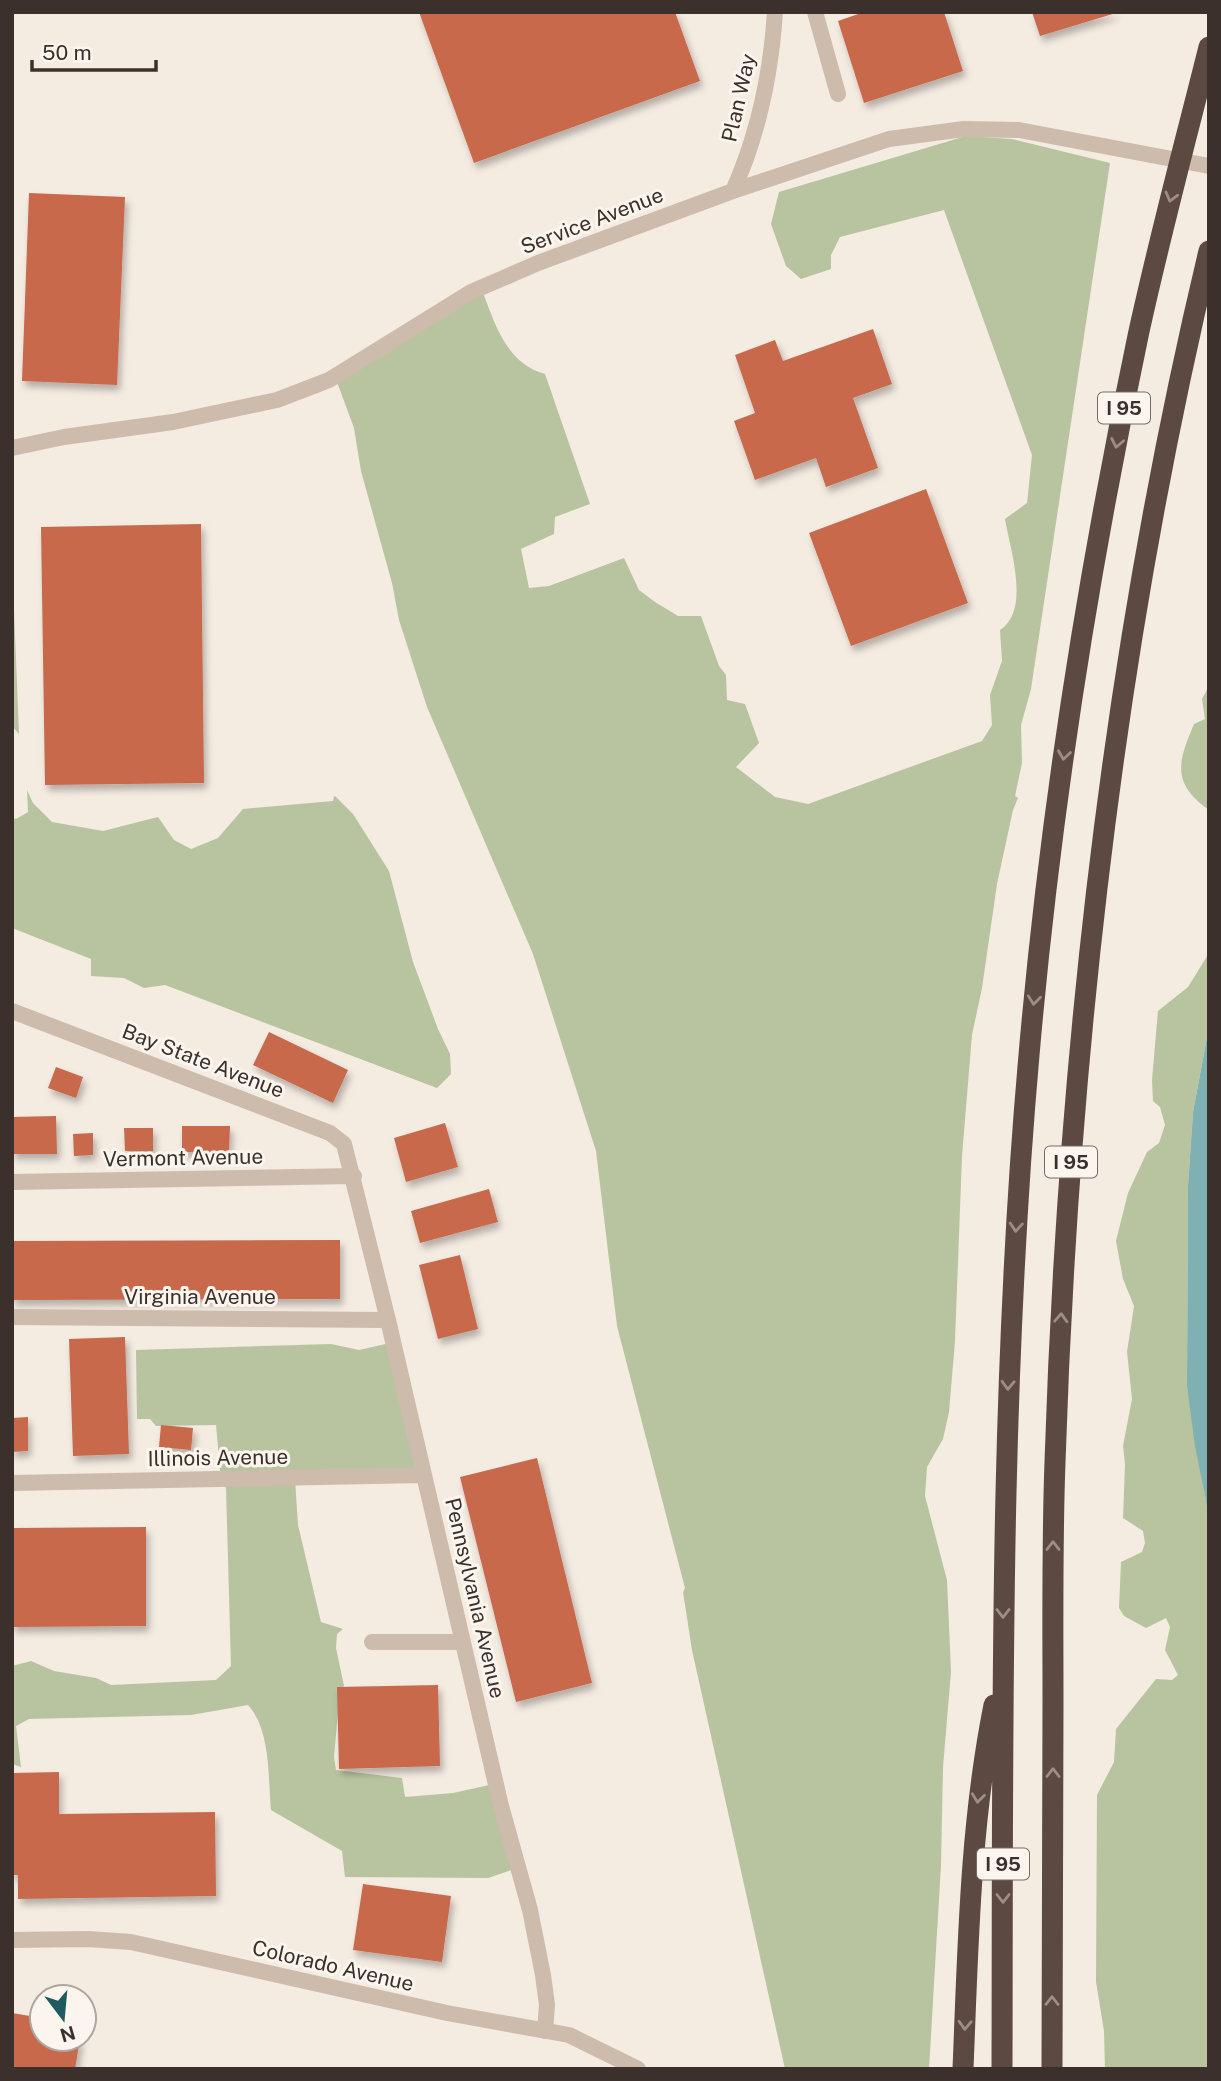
<svg xmlns="http://www.w3.org/2000/svg" width="1221" height="2081" font-family="'Public Sans',sans-serif">
	<defs>
		<filter id="shadow"><feDropShadow dx="3" dy="5.5" stdDeviation="3.5" flood-color="#0004"/></filter>
	</defs>
	<rect width="100%" height="100%" fill="#f4ebe1"/>
	<path fill="#b8c4a0" d="M966,136L1012,139L1110,163L1031,689L1021,725L1022,763L1015,796L1018,798L1013,810L997,884L982,988L972,1035L962,1156L955,1341L949,1412L943,1439L927,1467L925,1496L947,1580L951,1672L943,1767L941,1865L929,2069H785L692,1650L683,1592L685,1588L617,1326L596,1151L533,954L427,707L399,620L392,583L361,471L354,428L337,382L482,290C495,324 506,363 545,374L590,504L555,517L554,534L521,549L529,588L549,586L624,558L639,590L655,602L678,616H701L719,666L726,675L727,700L745,704L759,743L736,767L775,797L808,804L982,741L992,725L990,695L1002,661L1000,630C1031,610 1010,549 1005,519L1027,503L1032,455L944,210L840,237L831,255V269L801,279L786,266L771,224L779,192Z
		M12,559L19,734L12,726Z
		M1209,686V810C1171,783 1178,762 1194,724L1205,719L1202,699Z
		M27,790L33,803L52,822L103,831L158,817L174,840L191,849L218,838L243,809L333,801L334,796L336,797L353,814L389,871L413,962L438,1029L450,1054L451,1074L437,1088L165,985L144,988L124,978L91,976V959L12,928V818L16,819L28,812Z
		M1209,953V1027L1193,1112L1188,1186L1187,1387L1206,1500L1209,1535V2069H1105L1104,2031L1096,1982L1097,1795L1114,1762L1116,1729L1156,1679L1172,1680L1178,1675L1165,1650L1170,1627L1166,1618L1146,1628L1124,1616L1119,1608L1121,1562L1142,1552L1145,1543L1143,1531L1123,1518L1125,1464L1123,1446L1132,1399L1127,1352L1134,1306L1123,1279L1116,1241L1128,1193L1147,1152L1159,1143L1165,1125L1160,1107L1153,1101L1152,1080L1158,1011L1188,987Z
		M390,1343L422,1473L295,1480L298,1525L321,1622L343,1629L337,1634L336,1648L344,1686L340,1690L334,1757L336,1770L402,1778L405,1797L453,1793L494,1784L517,1868L488,1878L345,1877L342,1851L271,1810C268,1778 271,1730 248,1705L191,1715L29,1719L16,1726L21,1767L12,1764V1666L31,1661L54,1671L96,1678L111,1685L216,1680L231,1666L226,1488L221,1480L216,1425L156,1426L150,1419H137L136,1350L331,1344L359,1350Z"/>
	<path fill="#7fb0b2" d="M1209,1027V1535L1206,1500L1195,1446L1187,1387L1188,1186L1193,1112Z"/>
	<path fill="#c8694b" filter="url(#shadow)" d="M419,12H675L700,81L474,163Z
		M864,12H944L963,71L864,103L838,21Z
		M1032,12H1116V13L1040,36Z
		M29,193L125,197L117,385L22,381Z
		M873,329L892,384L853,398L878,468L826,487L816,458L755,480L734,421L755,413L735,355L775,340L783,361Z
		M926,489L968,603L851,646L809,533Z
		M201,524L204,783L45,785L41,527Z
		M269,1032L348,1070L333,1103L253,1065Z
		M56,1067L83,1077L76,1098L48,1088Z
		M56,1116L57,1154H12V1117Z
		M445,1123L458,1167L406,1182L394,1138Z
		M182,1126H230L229,1152H182Z
		M124,1128H153V1151H125Z
		M93,1133V1155L74,1156L73,1134Z
		M489,1189L498,1222L420,1243L411,1211Z
		M340,1240V1299L12,1300V1241Z
		M460,1255L478,1329L438,1339L419,1265Z
		M125,1337L129,1454L73,1456L69,1339Z
		M28,1417V1451L12,1452V1418Z
		M161,1425L193,1428L191,1450L159,1447Z
		M537,1458L592,1683L516,1702L460,1477Z
		M146,1527V1626L12,1627V1528Z
		M438,1685L440,1766L339,1769L337,1687Z
		M59,1772V1814L215,1812L216,1896L18,1899V1875H12V1773Z
		M363,1884L451,1896L442,1962L353,1950Z
		M12,2013L42,2018V2039H80L75,2069H12Z"/>
	<g fill="none" stroke-linecap="round" stroke-linejoin="round">
		<path stroke="#cdbbac" stroke-width="16" d="M815,12L838,94
			M733,191C758,135 771,73 775,12
			M12,448L64,437L173,422L277,400L329,380L471,292L538,263L733,191L889,139L964,129L1019,130L1209,166
			M12,1011L330,1133L344,1144L388,1320L501,1806L530,1910L543,1975L547,2005L545,2031
			M12,1182L354,1176
			M12,1317L388,1320
			M12,1483L424,1475
			M372,1642H463
			M12,1940L88,1939L131,1942L447,2013L569,2035L638,2069"/>
		<path stroke="#5c4a42" stroke-width="21" d="M963,2069C968,1947 970,1825 994,1705
			M1002,2069C1003,1730 999,1392 1029,1055C1050,813 1088,573 1138,336C1159,239 1185,143 1209,47
			M1052,2069C1052,1946 1053,1824 1053,1701C1053,1621 1052,1542 1055,1462C1068,1055 1114,647 1209,251"/>
	</g>
	<defs><path id="oneway-chevron" d="M-2-3.5L2.5 0L-2 3.5" fill="none" stroke-width="1.6" stroke-linecap="round" stroke-linejoin="round" transform="scale(1.75)"/></defs>
	<g stroke="#9c8e87">
		<use href="#oneway-chevron" transform="translate(1171 197) rotate(105)"/>
		<use href="#oneway-chevron" transform="translate(1117 443) rotate(101)"/>
		<use href="#oneway-chevron" transform="translate(1064 755) rotate(98)"/>
		<use href="#oneway-chevron" transform="translate(1034 1000) rotate(96)"/>
		<use href="#oneway-chevron" transform="translate(1016 1227) rotate(94)"/>
		<use href="#oneway-chevron" transform="translate(1061 1318) rotate(-87)"/>
		<use href="#oneway-chevron" transform="translate(1008 1385) rotate(92)"/>
		<use href="#oneway-chevron" transform="translate(1053 1546) rotate(-90)"/>
		<use href="#oneway-chevron" transform="translate(1003 1613) rotate(90)"/>
		<use href="#oneway-chevron" transform="translate(1053 1773) rotate(-90)"/>
		<use href="#oneway-chevron" transform="translate(978 1798) rotate(97)"/>
		<use href="#oneway-chevron" transform="translate(1003 1898) rotate(90)"/>
		<use href="#oneway-chevron" transform="translate(1052 2001) rotate(-90)"/>
		<use href="#oneway-chevron" transform="translate(965 2025) rotate(92)"/>
	</g>
	<g text-anchor="middle" stroke-width="6" stroke-linejoin="round" paint-order="stroke">
		<g fill="#fbf5ee" stroke="#756b66" stroke-width="2">
			<rect x="1098" y="392.5" width="52" height="31" rx="5"/>
			<rect x="1045" y="1146.5" width="52" height="31" rx="5"/>
			<rect x="977" y="1848.5" width="52" height="31" rx="5"/>
		</g>
		<g font-size="19" font-weight="bold" fill="#3b302b">
			<text x="1124" y="415">I 95</text>
			<text x="1071" y="1169">I 95</text>
			<text x="1003" y="1871">I 95</text>
		</g>
		<g font-size="21" fill="#3b302b" stroke="#fbf5ee">
			<text transform="translate(739 98) rotate(-77)" y="7">Plan Way</text>
			<text transform="translate(592 221) rotate(-21)" y="7">Service Avenue</text>
			<text transform="translate(203 1061) rotate(21)" y="7">Bay State Avenue</text>
			<text transform="translate(183 1158) rotate(-1)" y="7">Vermont Avenue</text>
			<text x="200" y="1304">Virginia Avenue</text>
			<text transform="translate(218 1458) rotate(-1)" y="7">Illinois Avenue</text>
			<text transform="translate(475 1598) rotate(77)" y="7">Pennsylvania Avenue</text>
			<text transform="translate(333 1966) rotate(13)" y="7">Colorado Avenue</text>
		</g>
	</g>
	<rect width="1221" height="2081" fill="none" stroke="#3b302b" stroke-width="28"/>
	<g transform="translate(63 2018) rotate(164)"><circle r="33" fill="#fbf5ee" stroke="#aea6a0" stroke-width="2"/>
	<path d="M0-5L12 26L0 18L-12 26Z" fill="#1f5a5e"/>
	<text y="-10" font-size="19" font-weight="bold" text-anchor="middle" fill="#3b302b">N</text>
	</g>
	<path d="M32 60v10h124v-10" fill="none" stroke="#3b302b" stroke-width="3.5"/>
	<text x="42" y="60" font-size="21" fill="#3b302b" stroke="#fbf5ee" stroke-width="5" paint-order="stroke">50 m</text>
</svg>
